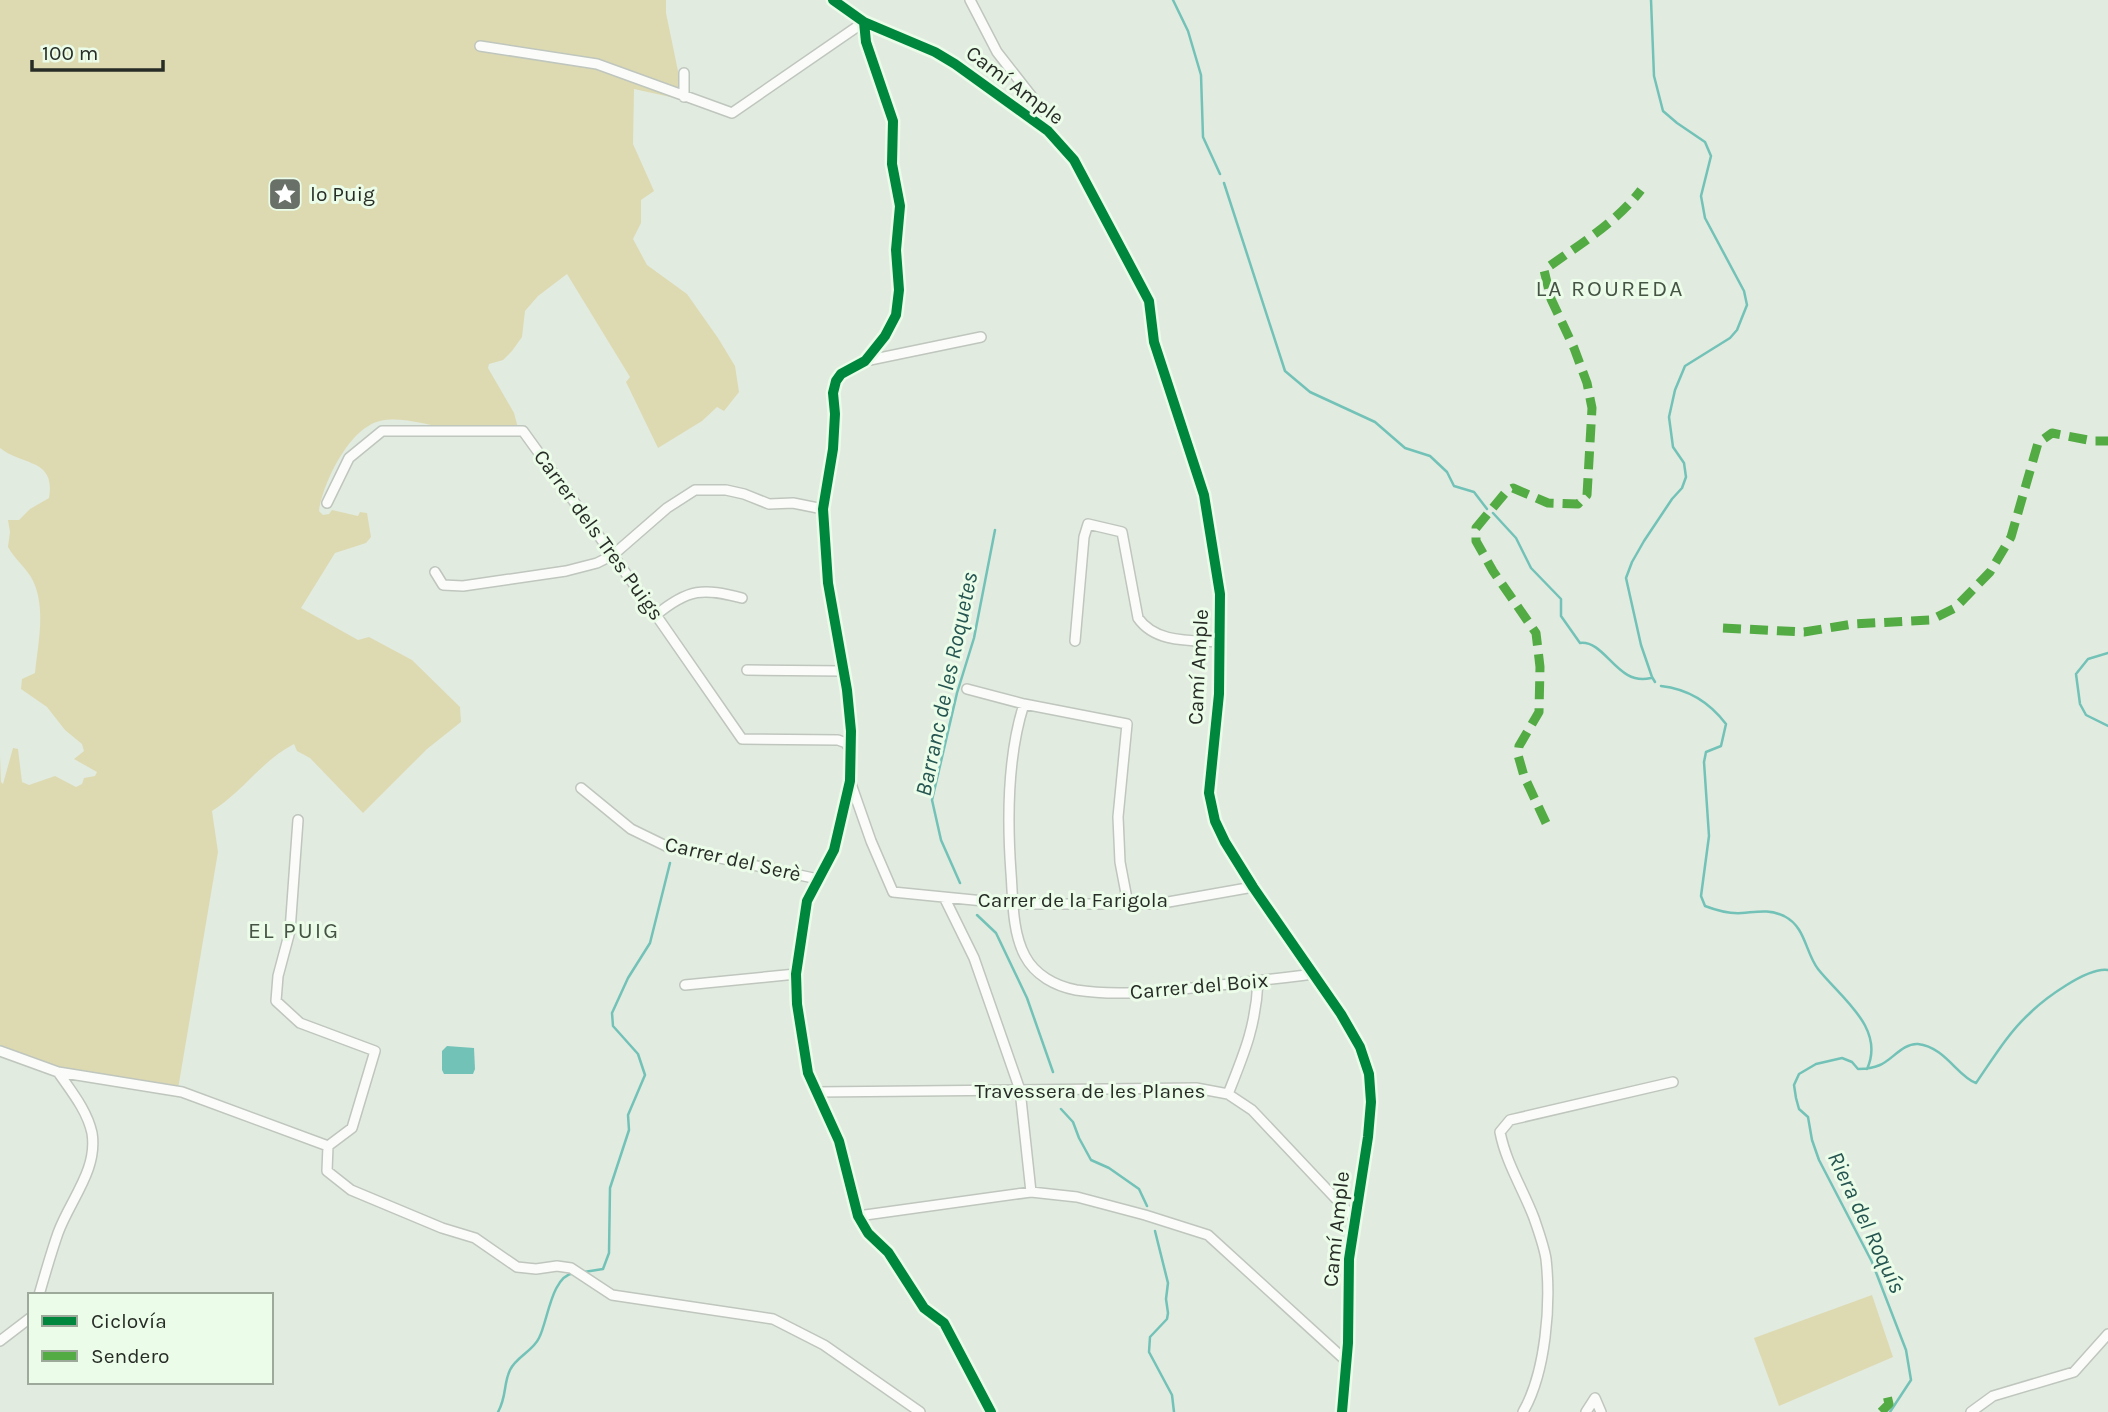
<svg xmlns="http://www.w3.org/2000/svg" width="2108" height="1412" font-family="Karla,sans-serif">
	<rect width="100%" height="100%" fill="#e2ebe0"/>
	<path fill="#dddab2" d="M0,0H666V13L684,100L634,89L633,144L654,191L641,200V223L633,239L647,265L687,294L718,338L735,366L739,392L724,411L717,407L702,421L658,448L626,382L630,377L567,274L538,296L525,311L522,337L512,351L503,360L489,364L488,368L514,413L518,428C497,421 472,430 449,428C428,426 402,416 380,421C349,428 323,483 319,511L323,515L329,514L332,510L358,516L360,512L367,513L371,537L366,543L335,553L301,608L358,640L369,637L412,660L460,707L461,722L427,749L363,813L310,758L297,751L294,744C261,761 244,791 212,811L218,852L178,1089L67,1071L0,1047V755L1,782L3,784L13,748L18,749L22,782L29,785L55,776L76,787L82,784L84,778L95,776L97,772L74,759L84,751L82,744L65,730L47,707L21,689L22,679L35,673C38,642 47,605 31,577C24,566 14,558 8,547L10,532L8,520H19L30,509L49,498C56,458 22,466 0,448Z
		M1872,1295L1893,1357L1779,1406L1754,1338Z"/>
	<path fill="#72c2b8" d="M447,1046L474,1048L475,1069L473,1074H444L442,1070V1051Z"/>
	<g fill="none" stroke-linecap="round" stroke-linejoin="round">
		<path stroke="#72c2b8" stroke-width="2.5" d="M1173,0L1188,31L1201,75L1203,137L1220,174
			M1651,0L1654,76L1663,111L1677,123L1705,142L1711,156L1701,196L1705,218L1744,291L1747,305L1737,330L1730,338L1685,366L1675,390L1669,417L1673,447L1684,463L1686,477L1682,488L1672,499L1644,541L1632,562L1626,578L1641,645L1652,677L1655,682
			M1224,183L1285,371L1310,392L1375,422L1405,448L1430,456L1447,472L1454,486L1474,492L1487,509
			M1493,513L1516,538L1531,568L1561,599V616L1580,643C1606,640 1617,687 1651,678
			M2108,653L2088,659L2076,674L2080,704L2086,715L2108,726
			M1661,686C1688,689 1710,703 1726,724L1721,746L1706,752L1704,762L1709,836L1701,896L1705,906C1718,911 1729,914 1742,913C1757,912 1769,909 1784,916C1806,927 1805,952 1818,969C1840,997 1886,1028 1867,1069
			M960,883L941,840L932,800L957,693L974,638L995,530
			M977,915L996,933L1027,998L1053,1072
			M1061,1109L1073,1122L1079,1138L1091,1160L1109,1168L1139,1189L1147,1206
			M1155,1231L1168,1283L1166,1299L1168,1313L1167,1319L1150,1337L1149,1352L1172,1395L1174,1412
			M584,1272L603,1269L609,1253L610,1188L629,1130L628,1115L645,1075L638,1054L613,1026L612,1013L628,978L650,943L670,863
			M498,1412C507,1396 503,1385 510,1370C516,1357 533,1351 539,1338C548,1321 551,1276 574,1273
			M1890,1412L1911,1380L1906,1350L1872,1262L1819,1160L1812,1140L1808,1117L1799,1109L1796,1098L1794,1085L1799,1074L1816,1064L1842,1058L1852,1062L1858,1069C1865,1069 1873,1068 1880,1065C1892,1060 1903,1043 1918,1044C1945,1047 1958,1077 1976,1083C1992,1060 2008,1033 2029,1014C2044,999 2087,967 2108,970"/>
		<g stroke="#bfc6bd" stroke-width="12">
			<path id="street" d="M833,0L864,22L935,52L955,64L1048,131L1074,160L1149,301L1154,342L1204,495L1220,594L1219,694L1209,793L1215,821L1225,842L1253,887L1341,1014L1360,1047L1369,1074L1371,1102L1368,1137L1349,1259L1348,1343L1342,1412
				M970,0L997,52L1047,116L1048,131
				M864,22L866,42L893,121L892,164L900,206L896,250L899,290L896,315L885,336L865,361L841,374L836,381L833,393L835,414L833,449L823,509L828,583L847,690L851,731L850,781L834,850L807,901L796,974L797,1004L808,1073L839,1141L858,1216L868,1233L888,1252L924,1308L944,1323L991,1412
				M480,46L597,64L732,113L864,22
				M684,97V73
				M865,361L981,337
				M327,503L349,458L382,431H523L656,615L742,739L838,740L846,743L851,751
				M435,572L443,585L463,586L566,571L597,563L613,555L667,508L695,490H726L744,494L769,504L793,503L823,509
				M656,615C689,588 703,588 742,598
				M1075,641L1084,537L1088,524L1122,532L1138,618C1156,644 1192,640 1221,642
				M747,670L844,671
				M967,689L1024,704L1127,724L1118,817L1120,862L1128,904
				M1024,704C1007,757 1007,818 1011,873C1013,899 1012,932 1025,956C1035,975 1055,986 1076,990C1114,996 1154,992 1192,988C1233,984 1273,979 1314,974
				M850,781L871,841L893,892L1014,904H1157L1253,887
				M581,788L631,829L668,847L818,879
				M298,820L290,931L278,976L276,1001L300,1023L375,1051L352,1128L328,1146
				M945,899L974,958L1020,1090L1031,1192
				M685,985L796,974
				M0,1051L58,1072L182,1092L328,1146L327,1171L351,1190L442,1228L475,1238L517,1267L536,1269L557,1266L571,1268L612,1295L773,1319L824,1345L920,1412
				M817,1092L1196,1088L1228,1094L1252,1110L1354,1218
				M1228,1094C1244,1054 1256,1026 1258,981
				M858,1216L1031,1192L1077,1197L1145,1215L1208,1235L1344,1359
				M39,1295C45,1274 51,1253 58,1233C70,1200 98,1170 92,1133C87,1110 71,1091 58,1072
				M0,1341L30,1318
				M1523,1412C1546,1372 1551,1304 1546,1259C1544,1246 1538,1230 1534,1218C1523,1189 1506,1163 1500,1132L1510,1120L1673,1082
				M1586,1412L1595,1398L1601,1412
				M1971,1412L1993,1396L2074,1372L2108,1334"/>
		</g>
		<use href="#street" stroke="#fbfcfa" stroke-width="9"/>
		<path stroke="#53ab44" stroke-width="9" stroke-dasharray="18 9" stroke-linecap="butt" d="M1723,628L1804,632L1853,624L1931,620L1955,608L1990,572L2011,537L2038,443L2052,433L2093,441H2108
			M1546,823L1524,776L1518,755L1519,746L1539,712L1540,667L1536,633L1493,571L1476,541V528L1506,492L1513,488L1548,503L1578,504L1587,495L1592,408L1587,383L1574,348L1551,299L1544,270C1577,246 1616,223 1641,190
			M1881,1412L1889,1404L1886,1391"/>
		<g stroke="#ebfce9" stroke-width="15">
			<path id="cycleway" d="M833,0L864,22L935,52L955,64L1048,131L1074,160L1149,301L1154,342L1204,495L1220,594L1219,694L1209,793L1215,821L1225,842L1253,887L1341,1014L1360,1047L1369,1074L1371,1102L1368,1137L1349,1259L1348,1343L1342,1412
				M864,22L866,42L893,121L892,164L900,206L896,250L899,290L896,315L885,336L865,361L841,374L836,381L833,393L835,414L833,449L823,509L828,583L847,690L851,731L850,781L834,850L807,901L796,974L797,1004L808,1073L839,1141L858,1216L868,1233L888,1252L924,1308L944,1323L991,1412"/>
		</g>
		<use href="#cycleway" stroke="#00873e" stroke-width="10"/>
	</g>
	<defs>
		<g id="sight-square" transform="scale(1.75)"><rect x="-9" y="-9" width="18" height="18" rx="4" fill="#687067" stroke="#ebfce9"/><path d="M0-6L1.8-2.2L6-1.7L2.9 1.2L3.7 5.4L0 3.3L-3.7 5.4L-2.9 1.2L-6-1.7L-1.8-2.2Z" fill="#fff"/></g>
	</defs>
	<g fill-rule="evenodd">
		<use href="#sight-square" x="285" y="194"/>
	</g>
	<g text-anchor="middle" stroke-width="6" stroke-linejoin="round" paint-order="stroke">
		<g font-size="21" fill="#272d26" stroke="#ebfce9">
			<text transform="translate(1015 85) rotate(37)" y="7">Camí Ample</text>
			<text transform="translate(599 535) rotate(54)" y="7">Carrer dels Tres Puigs</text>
			<text transform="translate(1198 667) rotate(-87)" y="7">Camí Ample</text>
			<text transform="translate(733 859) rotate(13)" y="7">Carrer del Serè</text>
			<text x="1073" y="907">Carrer de la Farigola</text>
			<text transform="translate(1199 986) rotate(-5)" y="7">Carrer del Boix</text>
			<text x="1090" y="1098">Travessera de les Planes</text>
			<text transform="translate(1336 1229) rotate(-84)" y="7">Camí Ample</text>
		</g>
		<g font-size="21" fill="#272d26" stroke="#ebfce9" text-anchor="start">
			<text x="310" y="201">lo Puig</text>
		</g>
		<g font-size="23" letter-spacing="2" fill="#465445" stroke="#ebfce9">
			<text x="1610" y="296">LA ROUREDA</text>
			<text x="294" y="938">EL PUIG</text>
		</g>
		<g font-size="23" font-style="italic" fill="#255550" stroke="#ebfce9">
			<text transform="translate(946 684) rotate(-78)" y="8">Barranc de les Roquetes</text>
			<text transform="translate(1867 1222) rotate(65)" y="8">Riera del Roquís</text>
		</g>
	</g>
	<rect x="28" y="1293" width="245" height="91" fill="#ebfce9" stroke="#9da99b" stroke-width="2"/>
	<rect x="42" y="1316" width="35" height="10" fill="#00873e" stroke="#9da99b" stroke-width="2"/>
	<text x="91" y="1328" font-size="21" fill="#272d26">Ciclovía</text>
	<rect x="42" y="1351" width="35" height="10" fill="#53ab44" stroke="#9da99b" stroke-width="2"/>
	<text x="91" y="1363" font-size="21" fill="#272d26">Sendero</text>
	<path d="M32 60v10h131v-10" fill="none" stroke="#272d26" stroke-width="3.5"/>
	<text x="42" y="60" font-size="21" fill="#272d26" stroke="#ebfce9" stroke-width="5" paint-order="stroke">100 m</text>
</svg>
